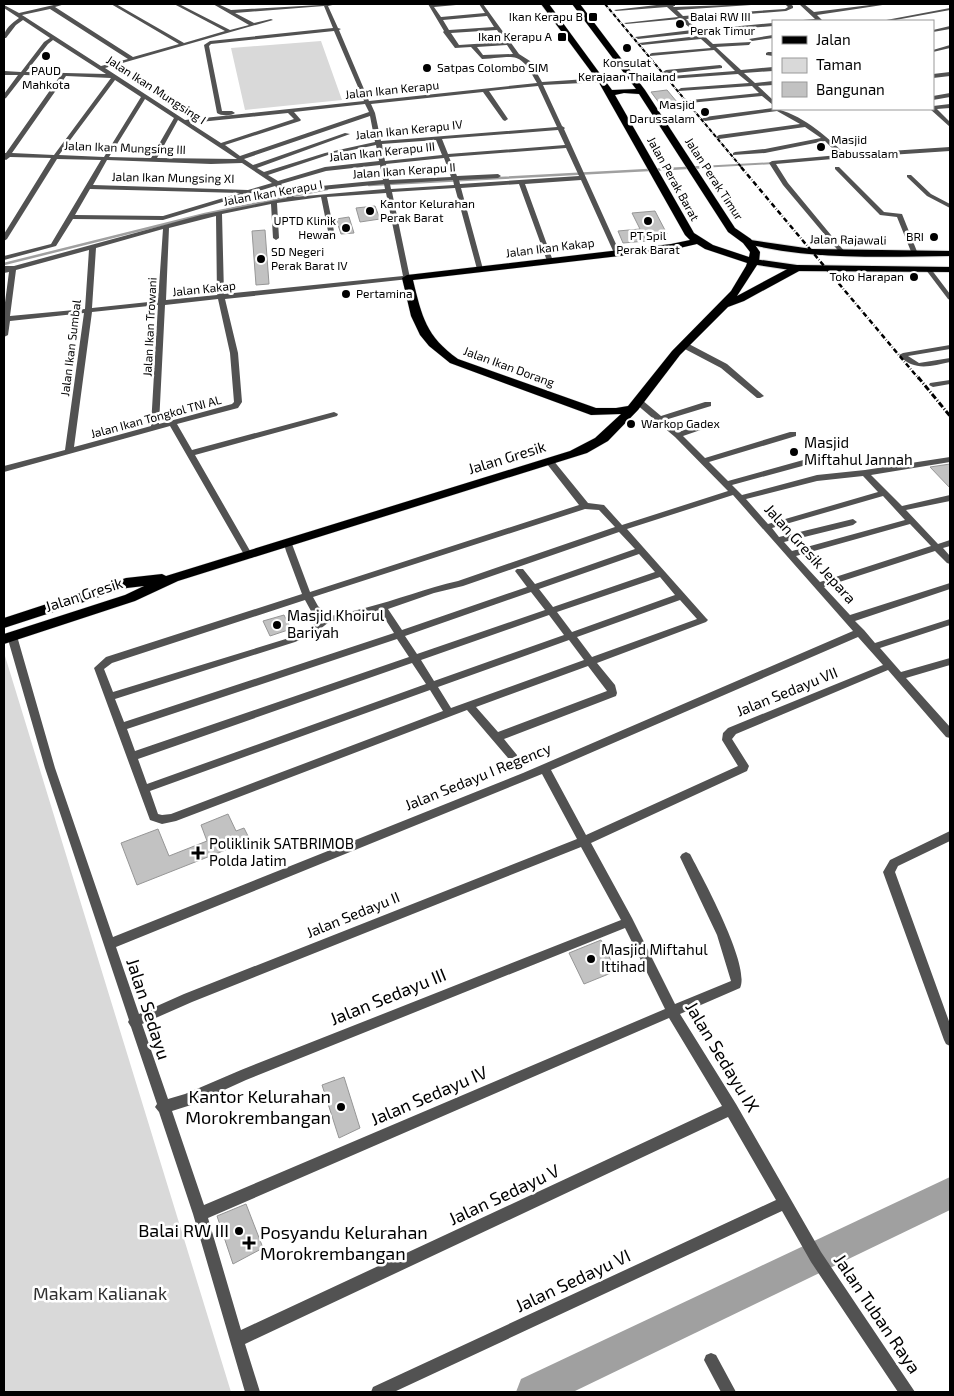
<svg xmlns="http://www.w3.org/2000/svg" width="954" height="1396" font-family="'Exo 2',sans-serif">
	<rect width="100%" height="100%" fill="#fff"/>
	<path fill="#d9d9d9" d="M321,41L342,100L245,110L231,48Z
		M4,656H5L231,1392H4Z"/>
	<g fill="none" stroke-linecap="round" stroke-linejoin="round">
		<path stroke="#a0a0a0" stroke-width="2" d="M682,168L774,163"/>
		<path stroke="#a0a0a0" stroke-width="2.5" d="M369,185L705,167
			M4,264L205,214L327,189"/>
		<path fill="#a0a0a0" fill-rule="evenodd" d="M950,1177V1210L573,1392H516L521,1379Z"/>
	</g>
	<path fill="#c2c2c2" stroke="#969696" d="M667,90L677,102L660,104L651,92Z
		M375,206L380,219L360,222L356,208Z
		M655,211L667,234L644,236L646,241L623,243L618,231L640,229L632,213Z
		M349,217L354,233L341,234L336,219Z
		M265,230L269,284L256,285L252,231Z
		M950,464V488L930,467Z
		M284,615L291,629L270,636L263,621Z
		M228,814L236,831L244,828L249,838L227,847L228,849L137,885L121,843L158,829L169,856L207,841L201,825Z
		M601,940L616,971L584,984L569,953Z
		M344,1077L360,1128L339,1138L322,1085Z
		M246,1204L263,1248L233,1264L217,1216Z"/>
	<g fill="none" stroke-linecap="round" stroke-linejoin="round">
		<g stroke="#dbdbdb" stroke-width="2">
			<path id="primary" d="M744,239L812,249L950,251V256C882,257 810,260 744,243Z
				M754,259L797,265L950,267V272L797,271L751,264L750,262Z"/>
		</g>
		<g stroke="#dbdbdb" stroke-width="1">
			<path id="highway" d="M541,4H549L612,90L636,89L572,4H580L645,90L735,228L751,239L760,252L759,262L737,296L793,266H801V270L744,301L728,307L680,355L638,410L608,441L587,453L178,581L135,601L4,644V634L125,595L144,586L127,588L4,628V618L126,578L162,574L166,576L570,451L595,438L621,414L591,415L450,363L429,346L420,335L411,316L402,278L407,275L671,244L690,240L685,235L598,81ZM624,93L639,94L728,232L743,243L750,252L749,257L713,245L694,233L615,95ZM697,244L705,249L747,263L746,266L731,291L672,351L628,406L616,408H596L458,359C426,336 422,317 413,280L671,250Z"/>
		</g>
		<path fill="#525252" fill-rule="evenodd" d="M58,4H65L55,7L133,57L179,44L111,4H116L184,43L225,31L174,4H179L230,30L249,25L213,4H218L231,10L337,4L328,6L338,28L341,29L339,30L369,101L537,83C519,50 517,57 482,59L471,47L455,48L443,32L444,31L428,4H467L434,7L441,17L485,13L479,4H483L519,54L530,61L542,82L602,78L605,80L602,82L543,85L562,126L565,128L564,129L620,253L617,255L614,253L581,180L525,184L553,261L550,263L547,261L519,184L461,188L483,269L480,271L477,269L455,188L392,192L410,278L409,279L225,299L238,353L242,402L238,408L177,424L192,450L334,412L338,414L337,416L195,455L253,556L252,558H246L170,426L4,472V466L65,450L84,313L10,321L8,335L4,337V310L9,272L4,273V266H14L201,215L287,198L275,186L163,220L73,219L56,246L4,260V256L51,244L101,160L57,159L7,239L4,241V234L51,158L10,157L6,160L4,159V153H6L60,76L24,75L6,98L4,99V94L18,75H4V71L21,72L44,42L50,38L23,20L16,25L6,38H4C4,29 12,23 19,18L4,8V5L19,13ZM324,6L333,28L210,41L204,45L217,113C221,116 231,116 235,113L232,111H222L209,46L211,44L334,31L364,101L185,120L105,68L273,20L271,19L254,23L235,13ZM50,9L128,59L101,66L22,15ZM487,16L494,27L449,30L443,20ZM497,30L505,42L459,45L451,33ZM53,40L106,74L26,72L48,44ZM507,45L513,54L483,55L477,47ZM66,76L111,78L54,155L12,153ZM115,80L141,97L104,157L59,155ZM538,86L557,127L381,141L375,113L371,104L483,92L503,120L505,121L508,119L489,91ZM145,99L174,118L151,158L109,157ZM365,104L369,112L240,156L225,145L300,121L301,120L294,112ZM288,113L294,119L221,143L190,123ZM370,116L375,142L325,153L264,172L257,168L350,134L345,133L253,165L244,159ZM178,120L237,159L157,158ZM558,130L565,145L448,154L442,139ZM436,140L442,155L385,161L382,144ZM376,145L379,161L325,167L278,181L268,175L328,155ZM566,148L579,176L460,184L459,180L498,178L501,176L498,174L457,176L449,157ZM444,158L451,177L389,180L386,164ZM107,160L211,164L242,163L272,183L248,190L93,185ZM380,165L383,180L321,186L318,188L321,190L384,184L385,189L294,197L281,184L326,171ZM453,180L454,185L391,189L390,184ZM90,189L240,193L163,216L75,215ZM386,193L403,276L224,294L222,214L271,204L273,238L276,240L279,238L277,203L321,197L329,236L332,238L335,236L327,197ZM216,216L217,295L166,300L169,228ZM163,229L158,301L92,308L96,248ZM89,250L85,309L10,316L16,270ZM218,299L230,353L234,402L232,404L159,424L165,305ZM158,305L151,426L74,447L92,312Z
			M665,4H675V6H673L674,7L753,4L751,5L677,10L683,16L785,9L788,7L785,4H790L793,6V8L786,11L686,19L698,30L773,23V26L700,32L713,44L751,42L749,45L716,47L741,70L773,67V71L744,73L755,83L773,81V85L758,86L773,100V105L762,96L689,103V101L691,100L759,93L752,86L679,91L678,90L681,88L749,83L738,74L669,79V77L671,76L735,71L714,50L650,56V54L652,53L711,48L701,39L642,45L639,43L698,36L695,33L638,39L635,37L692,30L680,19L626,24L624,23L678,17L667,7L616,11L614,10Z
			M799,4H804L814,12L878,4H889L817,15L823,21H801L803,20L815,19Z
			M950,8V10L890,21H881Z
			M950,26V29L933,32V30Z
			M773,35V38L752,41L749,39Z
			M950,45V48L933,52V50Z
			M768,52H773V56L766,55V53Z
			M720,65L722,66V68L666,74L663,72L666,70Z
			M950,72V76L933,78V74Z
			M950,93V97L933,100V96Z
			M950,104V108L937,109L950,122V127L930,109H933V106Z
			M773,108C801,114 824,134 845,154L950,147V151L844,158L776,164L788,183L845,252L846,253L843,255L841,254L783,185L769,163L772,161L839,155L825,141L765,153L733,155V153L735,152L765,149L821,138L805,127L719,139L716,137L719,135L800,124L777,111L705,121L702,119L705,117Z
			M835,167H839L884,212L902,214L918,254L917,255L912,254L897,217L880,215L835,169Z
			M907,175H911L931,194L950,204V208L927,196L907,177Z
			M927,269H931L950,294V300L948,299L926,270Z
			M681,343H687L727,364L764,396L760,398H757L721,368L681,347Z
			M950,345V349L908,356L919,363L950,358V362C931,366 914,372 899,355L903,353Z
			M950,380V384L933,387L929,385L930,383Z
			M636,400H642L661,416L705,402H711V406L665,420L679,432L709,421H715V425L683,436L705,458L790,432H796V436L709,462L728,481L814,457L818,460L817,462L732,485L742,495L817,475L865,470L950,457V462L871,475L902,506L950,495V501L906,510L938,544L950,540V546L943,548L950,556V564L947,563L935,551L824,587L850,615L950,583V589L855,621L864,630L875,643L950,619V625L880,648L901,672L950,658V665L906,678L950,727V738L946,737L888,670L736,734L732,739L749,766L747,771L591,843L632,918L675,1004L731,981L717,935L680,857L682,854L686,852L690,854C702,877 751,966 740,988L680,1014L736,1104L821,1252L915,1392H898L811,1262L782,1211L394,1392H371L373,1387L776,1200L728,1117L245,1344L260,1392H245L193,1214L159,1112L155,1107L157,1104L131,1027L128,1022L129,1020L45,768L7,636L12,633L17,636L55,768L113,937L523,773L853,631L733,495L627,529L706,618L708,620L706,622L597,663L615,685L617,693L616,696L504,739L517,755L516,758H508L467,710L176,821L162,824L150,820L94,668L106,657L302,594L286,551L284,544L285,542L288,541L292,544L310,592L579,505L547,464V460H553L588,503L604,505L622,525L728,491L675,437L636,404ZM863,476L878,492L768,524L746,499L817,481ZM883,496L905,520L792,551L784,542L853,525L857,522L853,519L779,537L772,528ZM585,509L599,510L615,527L458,581C427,588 396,600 365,608C352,611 340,615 327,616L318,606L313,597ZM910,524L931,546L820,582L796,556ZM619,532L635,549L535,584L523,569H517L515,571L527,587L402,630L388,609L434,593L463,586ZM639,554L655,572L553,607L539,589ZM660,577L675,595L572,632L557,612ZM531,592L545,610L417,654L405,636ZM305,600L311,611L319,620L309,629L289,638L113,692L104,669L112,663ZM680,600L697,619L592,657L577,637ZM380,611L394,633L124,722L115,699L295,642L315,633L329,622ZM549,615L564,635L434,681L421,660ZM858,637L883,665L728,728L723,733L722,740L738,766L586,835L551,770ZM397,639L409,657L135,751L127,729ZM569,640L584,660L451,708L438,687ZM412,663L426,684L147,784L138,759ZM588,666L607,691L498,732L476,707ZM430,690L443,711L171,814L162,815L158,814L150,791ZM542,774L577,839L184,994L139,1014L116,947ZM581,847L621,920L241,1070L185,1094L168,1099L142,1024L192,1002ZM625,928L665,1009L204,1205L172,1111L191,1105L246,1080ZM669,1018L722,1106L241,1330L208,1218Z
			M950,831V841L898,866L895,872L950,1024V1046L946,1044L944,1040L883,872L890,860Z
			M711,1353L716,1355L736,1392H721L704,1360L706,1355Z"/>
		<use href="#primary" fill="#000" fill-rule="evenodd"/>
		<use href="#highway" fill="#000" fill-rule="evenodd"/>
		<path stroke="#000" stroke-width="2" stroke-dasharray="4 1 0.5 1" stroke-linecap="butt" d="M605,4L742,168"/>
		<path stroke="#000" stroke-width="2.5" stroke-dasharray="5 2 0.5 2" stroke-linecap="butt" d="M741,167L919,379"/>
		<path stroke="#000" stroke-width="3" stroke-dasharray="6 2 1 2" stroke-linecap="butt" d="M918,377L950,416"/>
	</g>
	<g fill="#000" stroke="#fff" stroke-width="2">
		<rect x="588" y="12" width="10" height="10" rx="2.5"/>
		<circle cx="680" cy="24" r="5"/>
		<rect x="557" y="32" width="10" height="10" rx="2.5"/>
		<circle cx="627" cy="48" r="5"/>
		<circle cx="46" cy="56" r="5"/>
		<circle cx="427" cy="68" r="5"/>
		<circle cx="705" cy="112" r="5"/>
		<circle cx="821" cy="147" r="5"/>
		<circle cx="370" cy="211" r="5"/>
		<circle cx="648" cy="221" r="5"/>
		<circle cx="346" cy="228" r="5"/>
		<circle cx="934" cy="237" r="5"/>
		<circle cx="261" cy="259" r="5"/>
		<circle cx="914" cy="277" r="5"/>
		<circle cx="346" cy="294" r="5"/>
		<circle cx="631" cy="424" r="5"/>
		<circle cx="794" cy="452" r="5"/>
		<circle cx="277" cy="625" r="5"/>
		<path d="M195.5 845.5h5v5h5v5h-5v5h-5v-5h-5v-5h5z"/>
		<circle cx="591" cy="959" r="5"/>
		<circle cx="341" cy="1107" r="5"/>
		<circle cx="239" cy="1231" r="5"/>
		<path d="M246.5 1235.5h5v5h5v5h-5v5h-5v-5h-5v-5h5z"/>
	</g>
	<g text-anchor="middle" stroke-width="5" stroke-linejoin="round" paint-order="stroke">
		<g font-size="12" fill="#000" stroke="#fff" text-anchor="start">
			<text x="583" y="21" text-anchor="end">Ikan Kerapu B</text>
			<text x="690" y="21">Balai RW III<tspan x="690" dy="14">Perak Timur</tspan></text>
			<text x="552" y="41" text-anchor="end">Ikan Kerapu A</text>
			<text x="627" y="67" text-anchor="middle">Konsulat<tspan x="627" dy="14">Kerajaan Thailand</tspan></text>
			<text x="437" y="72">Satpas Colombo SIM</text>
			<text x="46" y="75" text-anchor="middle">PAUD<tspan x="46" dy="14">Mahkota</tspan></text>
			<text x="695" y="109" text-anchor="end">Masjid<tspan x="695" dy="14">Darussalam</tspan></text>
			<text x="831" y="144">Masjid<tspan x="831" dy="14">Babussalam</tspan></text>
			<text x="380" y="208">Kantor Kelurahan<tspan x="380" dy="14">Perak Barat</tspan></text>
			<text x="336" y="225" text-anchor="end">UPTD Klinik<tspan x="336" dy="14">Hewan</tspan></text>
			<text x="648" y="240" text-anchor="middle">PT Spil<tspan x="648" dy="14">Perak Barat</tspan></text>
			<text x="924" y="241" text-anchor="end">BRI</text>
			<text x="271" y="256">SD Negeri<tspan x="271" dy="14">Perak Barat IV</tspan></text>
			<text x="904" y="281" text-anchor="end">Toko Harapan</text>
			<text x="356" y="298">Pertamina</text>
			<text x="641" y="428">Warkop Gadex</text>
		</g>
		<g font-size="12" fill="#000" stroke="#fff">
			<text transform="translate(156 90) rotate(33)" y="4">Jalan Ikan Mungsing I</text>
			<text transform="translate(392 90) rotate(-6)" y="4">Jalan Ikan Kerapu</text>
			<text transform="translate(409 130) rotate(-6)" y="4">Jalan Ikan Kerapu IV</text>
			<text transform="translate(125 148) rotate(2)" y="4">Jalan Ikan Mungsing III</text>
			<text transform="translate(382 152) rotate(-6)" y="4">Jalan Ikan Kerapu III</text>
			<text transform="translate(404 171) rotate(-4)" y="4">Jalan Ikan Kerapu II</text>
			<text transform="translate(173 178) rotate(1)" y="4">Jalan Ikan Mungsing XI</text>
			<text transform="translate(673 179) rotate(61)" y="4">Jalan Perak Barat</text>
			<text transform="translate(714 179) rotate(57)" y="4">Jalan Perak Timur</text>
			<text transform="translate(273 193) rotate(-10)" y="4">Jalan Ikan Kerapu I</text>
			<text transform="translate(848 240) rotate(1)" y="4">Jalan Rajawali</text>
			<text transform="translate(550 248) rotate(-7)" y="4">Jalan Ikan Kakap</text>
			<text transform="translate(204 289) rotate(-6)" y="4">Jalan Kakap</text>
			<text transform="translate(150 327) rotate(-87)" y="4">Jalan Ikan Trowani</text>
			<text transform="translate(71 348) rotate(-83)" y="4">Jalan Ikan Sumbal</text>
			<text transform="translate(509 367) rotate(20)" y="4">Jalan Ikan Dorang</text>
			<text transform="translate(156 417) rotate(-15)" y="4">Jalan Ikan Tongkol TNI AL</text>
		</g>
		<g font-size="15" fill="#000" stroke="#fff" text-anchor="start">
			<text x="804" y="448">Masjid<tspan x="804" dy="17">Miftahul Jannah</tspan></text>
			<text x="287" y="621">Masjid Khoirul<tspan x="287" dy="17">Bariyah</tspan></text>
			<text x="209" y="849">Poliklinik SATBRIMOB<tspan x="209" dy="17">Polda Jatim</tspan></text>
			<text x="601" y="955">Masjid Miftahul<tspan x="601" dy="17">Ittihad</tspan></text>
		</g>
		<g font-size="15" fill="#000" stroke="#fff">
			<text transform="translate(507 458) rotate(-17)" y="5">Jalan Gresik</text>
			<text transform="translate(810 554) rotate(48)" y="5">Jalan Gresik Jepara</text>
			<text transform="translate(84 595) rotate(-18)" y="5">Jalan Gresik</text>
			<text transform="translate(787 692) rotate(-22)" y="5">Jalan Sedayu VII</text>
			<text transform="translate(478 777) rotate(-22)" y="5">Jalan Sedayu I Regency</text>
			<text transform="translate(353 915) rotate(-22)" y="5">Jalan Sedayu II</text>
		</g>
		<g font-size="18" fill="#000" stroke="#fff">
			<text transform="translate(388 997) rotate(-22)" y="6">Jalan Sedayu III</text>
			<text transform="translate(148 1009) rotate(72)" y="6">Jalan Sedayu</text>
			<text transform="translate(722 1057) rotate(59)" y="6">Jalan Sedayu IX</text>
			<text transform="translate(429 1096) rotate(-23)" y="6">Jalan Sedayu IV</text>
			<text transform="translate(504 1195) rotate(-25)" y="6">Jalan Sedayu V</text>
			<text transform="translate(573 1281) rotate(-25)" y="6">Jalan Sedayu VI</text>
			<text transform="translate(877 1314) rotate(56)" y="6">Jalan Tuban Raya</text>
		</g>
		<g font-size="18" fill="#000" stroke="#fff" text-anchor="end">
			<text x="331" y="1103">Kantor Kelurahan<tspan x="331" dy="21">Morokrembangan</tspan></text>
			<text x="229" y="1237">Balai RW III</text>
			<text x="260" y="1239" text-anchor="start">Posyandu Kelurahan<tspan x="260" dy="21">Morokrembangan</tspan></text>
		</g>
		<g font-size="18" fill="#303030" stroke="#fff">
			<text x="100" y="1300">Makam Kalianak</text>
		</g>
	</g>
	<rect width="954" height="1396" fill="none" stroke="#000000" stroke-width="10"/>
	<rect x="772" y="20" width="162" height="90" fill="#ffffff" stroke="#999999"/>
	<rect x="782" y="36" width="25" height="8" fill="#000000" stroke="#999999"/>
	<text x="816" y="45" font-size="15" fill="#000000">Jalan</text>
	<rect x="782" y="58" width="25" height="15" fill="#d9d9d9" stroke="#999999"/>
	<text x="816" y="70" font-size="15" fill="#000000">Taman</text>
	<rect x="782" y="82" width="25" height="15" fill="#c2c2c2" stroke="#999999"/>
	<text x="816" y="95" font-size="15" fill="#000000">Bangunan</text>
</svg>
